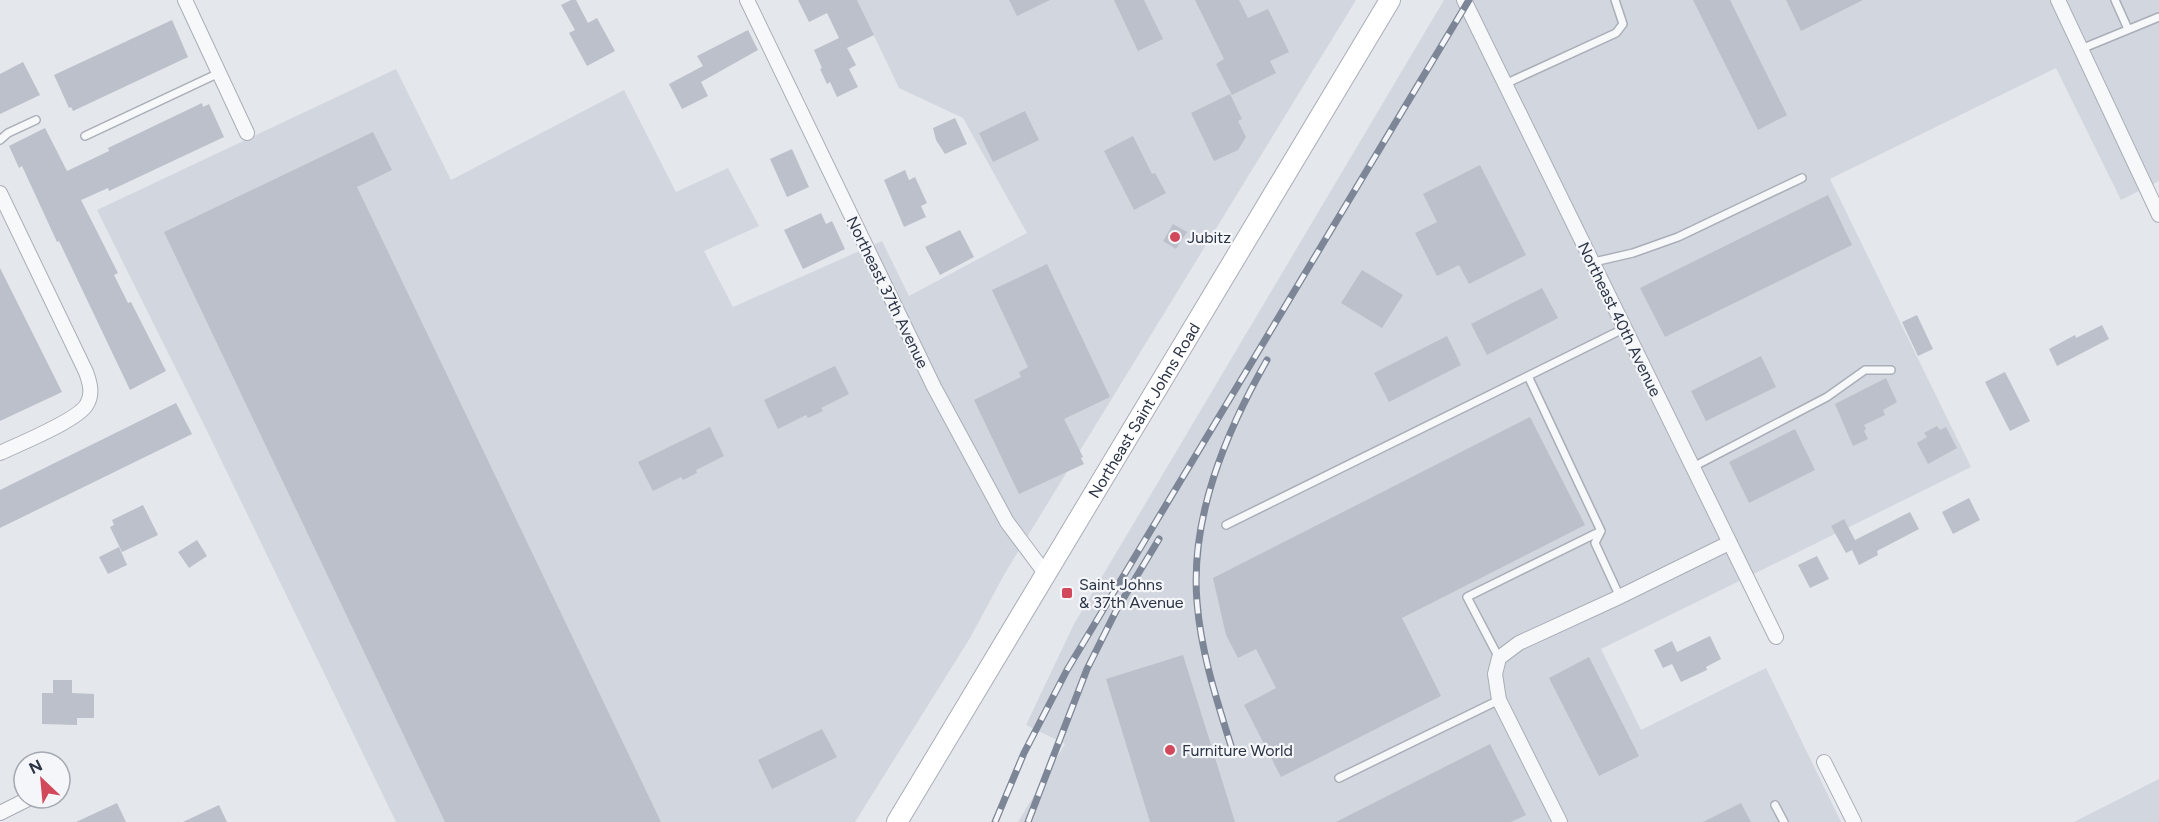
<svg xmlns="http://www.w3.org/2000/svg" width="2159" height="822" font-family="Figtree,sans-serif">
	<rect width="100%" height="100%" fill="#e4e7ec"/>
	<path fill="#d2d6de" d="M857,0H1356L1005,573L970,638L855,822H396L208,433L97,210L396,69L451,180L624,90L676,192L728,168L759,226L704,251L733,307L882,241L909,296L1027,233L963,118L899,88Z
		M1444,0H2159V181L2121,200L2056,68L1830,179L1971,467L1601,649L1641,730L1766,668L1841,822H1018L1065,744L1026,725L1074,624Z
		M2159,779V822H2074Z"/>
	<path fill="#bbc0ca" d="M571,0H576L588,23L597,18L615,51L587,66L569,33L575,30L561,5Z
		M798,0H857L874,35L847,48L856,65L849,69L858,87L837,97L830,82L827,84L820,69L822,68L814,50L839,38L827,13L809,22Z
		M1009,0H1050L1017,16Z
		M1114,0H1144L1163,39L1138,51Z
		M1195,0H1239L1248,18L1268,9L1289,52L1270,61L1276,73L1232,95L1216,64L1224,59Z
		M1693,0H1730L1787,115L1758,130Z
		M1786,0H1863L1801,31Z
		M172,20L188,57L73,111L71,107L69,108L54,75Z
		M748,30L758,50L701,82L708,96L682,109L669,84L703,66L697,56Z
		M23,62L40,95L0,114V74Z
		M1230,94L1242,119L1238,121L1246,137L1238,150L1214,161L1191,113Z
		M202,103L203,107L209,104L224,137L109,191L108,188L81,200L118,273L114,275L128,303L131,302L166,371L130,390L59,241L57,242L22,166L19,168L9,146L45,128L67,171L109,151L108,148Z
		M1025,111L1039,140L993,162L979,133Z
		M955,118L967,144L945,154L936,140L933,128Z
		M373,132L392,170L357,187L661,822H445L164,232Z
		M1133,136L1152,174L1155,173L1166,193L1134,210L1104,151Z
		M792,149L809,187L787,197L770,159Z
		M1480,165L1526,255L1469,284L1459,265L1437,276L1415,233L1437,222L1423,194Z
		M905,170L909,180L915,177L927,203L921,206L926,217L904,227L884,180Z
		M1828,195L1852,245L1665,337L1640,288Z
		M821,213L826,224L832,221L845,249L803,269L784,230Z
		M1173,224L1187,232L1176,249L1163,241Z
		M960,230L974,257L940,275L925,247Z
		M1047,264L1110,397L1064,419L1083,457L1081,458L1084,464L1019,494L974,400L1021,377L1019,372L1028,367L992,290Z
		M0,268L62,392L0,421Z
		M1362,270L1403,295L1382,328L1341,303Z
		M1542,288L1558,318L1487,355L1471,324Z
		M1917,315L1933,349L1918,356L1902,322Z
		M2102,325L2109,339L2057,366L2049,349L2075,335L2076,338Z
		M1447,336L1461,365L1389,402L1374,373Z
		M1761,356L1776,387L1706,421L1691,391Z
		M835,366L849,394L821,408L823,411L808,418L806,415L778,429L764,400Z
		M2005,372L2030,421L2010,431L1985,382Z
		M1886,378L1897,402L1883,410L1885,415L1864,425L1866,429L1864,431L1868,439L1853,446L1835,404Z
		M176,403L192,434L0,528V490Z
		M1530,417L1585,525L1402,618L1441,696L1281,777L1244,705L1276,688L1256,649L1238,658L1226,635L1213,578Z
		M1937,426L1940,430L1946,427L1957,448L1928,464L1917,443L1927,437L1924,433Z
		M710,427L724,456L696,470L697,473L683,480L681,477L653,491L638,462Z
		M1795,429L1815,470L1749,503L1729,462Z
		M1969,498L1980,520L1953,534L1942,512Z
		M143,505L158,535L122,552L110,527L114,525L112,520Z
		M1910,512L1919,529L1877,551L1878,555L1859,565L1852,550L1846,553L1831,526L1844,519L1855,540Z
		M197,540L207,556L189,568L178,552Z
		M119,547L127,565L108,574L99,557Z
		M1817,556L1829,579L1810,588L1798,565Z
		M1710,636L1721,659L1706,667L1707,670L1681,682L1672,664L1663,668L1654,650L1672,641L1677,652Z
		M1183,655L1235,822H1150L1106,679Z
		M1589,657L1639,756L1599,776L1549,678Z
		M53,680H72V693L94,694V718H77V725L42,724V693H53Z
		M822,729L837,757L772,789L758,760Z
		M1490,744L1526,815L1511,822H1336Z
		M117,803L126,822H76Z
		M1741,803L1751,822H1703Z
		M219,805L227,822H183Z"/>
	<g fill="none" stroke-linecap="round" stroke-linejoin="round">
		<g stroke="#a9aeb7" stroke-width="10">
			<path id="lane" d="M2115,0L2128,29
				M2081,49L2159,17
				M1505,84L1616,33L1623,24L1615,0
				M85,136L219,73
				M0,140L8,133L36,120
				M1594,262L1633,253L1678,237L1802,178
				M1693,467L1827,397L1865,370H1891
				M1226,525L1528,376
				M1620,597L1595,543L1601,531L1528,376L1625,328
				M1499,658L1467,597L1601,531
				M1339,778L1499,700
				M1775,805L1784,822"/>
		</g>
		<g stroke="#a9aeb7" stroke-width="16">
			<path id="street" d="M185,0L247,133
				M747,0L934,387L1007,522L1045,573
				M1464,0L1776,637
				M2058,0L2159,215
				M0,193L86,372C90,383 93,394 87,404C79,420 19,444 0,453
				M1824,762L1854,822
				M0,813L30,798
				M1560,822L1499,700L1495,674L1499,658L1519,643L1615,599L1729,543"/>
		</g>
		<g stroke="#a9aeb7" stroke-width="22">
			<g id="secondary">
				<path id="s1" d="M897,822L1390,0"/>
			</g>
		</g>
		<use href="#lane" stroke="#f7f8fa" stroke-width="7"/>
		<use href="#street" stroke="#f7f8fa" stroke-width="14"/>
		<use href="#secondary" stroke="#fff" stroke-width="20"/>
		<g stroke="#7d8696" stroke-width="7">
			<path id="rail" d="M1232,749C1217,701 1201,653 1197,602C1190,517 1226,432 1267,360
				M995,822L1024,753L1067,670L1469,0
				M1028,822L1087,669L1117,609L1159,539"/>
		</g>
		<use href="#rail" stroke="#f4f6f9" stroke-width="4.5" stroke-dasharray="14" stroke-linecap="butt"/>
	</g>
	<g fill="#d1495b" stroke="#f4f6f9" stroke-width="2">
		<circle cx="1175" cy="237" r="6"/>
		<rect x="1061" y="587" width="12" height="12" rx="3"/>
		<circle cx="1170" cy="750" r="6"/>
	</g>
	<g text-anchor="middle" stroke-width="4.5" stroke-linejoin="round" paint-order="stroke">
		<g font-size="16" fill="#2b3445" stroke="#f4f6f9" text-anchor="start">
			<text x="1187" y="243">Jubitz</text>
			<text x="1079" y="590">Saint Johns<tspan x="1079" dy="18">&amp; 37th Avenue</tspan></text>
			<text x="1182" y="756">Furniture World</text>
		</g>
		<g font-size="16" fill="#2b3445" stroke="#f4f6f9">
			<text transform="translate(888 292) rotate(64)" y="6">Northeast 37th Avenue</text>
			<text transform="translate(1620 319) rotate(64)" y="6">Northeast 40th Avenue</text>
			<text dy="6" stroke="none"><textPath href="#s1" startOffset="480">Northeast Saint Johns Road</textPath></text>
		</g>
	</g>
	<g transform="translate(42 780) rotate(334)"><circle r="28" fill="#f4f6f9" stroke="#a4a8b1" stroke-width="1.5"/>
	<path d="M0-4.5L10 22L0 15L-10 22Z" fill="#d1495b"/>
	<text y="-9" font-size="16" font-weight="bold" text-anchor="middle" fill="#2b3445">N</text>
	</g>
</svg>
